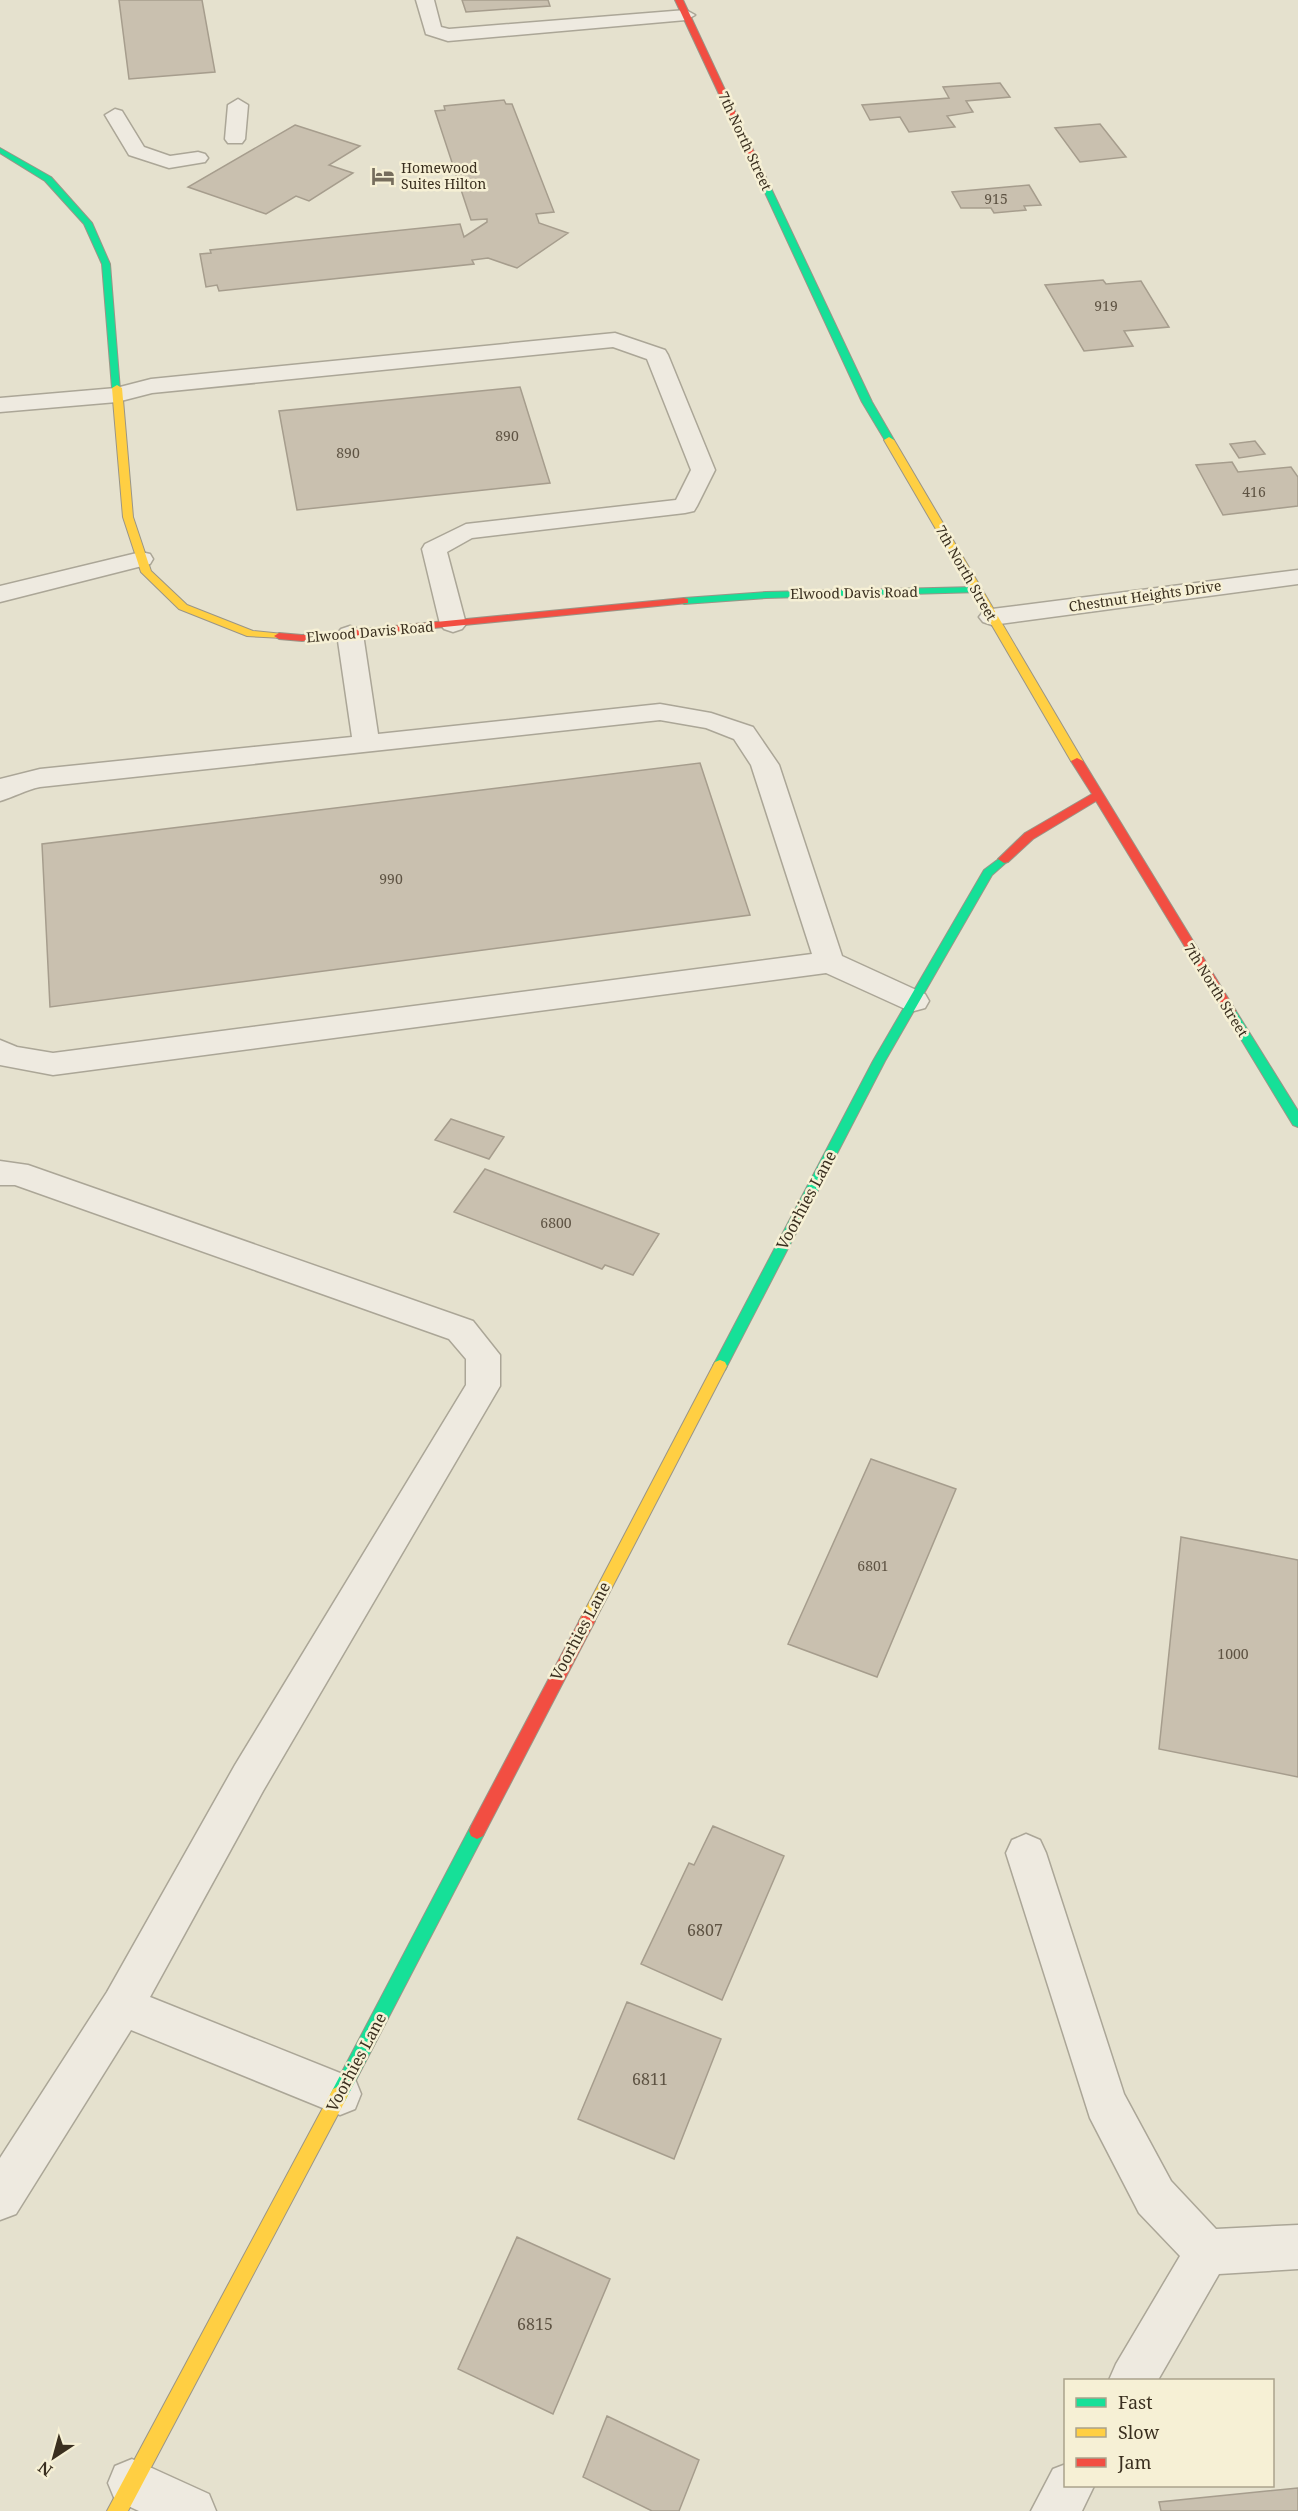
<svg xmlns="http://www.w3.org/2000/svg" width="1298" height="2511" font-family="'Noto Serif',serif">
	<rect width="100%" height="100%" fill="#e5e1ce"/>
	<path fill="#c9c0af" stroke="#a69d8d" stroke-width="1.5" d="M119,0H202L215,72L129,79Z
		M462,0H548L550,6L466,12Z
		M1000,83L1010,97L966,101L973,112L947,116L955,127L909,132L900,117L870,120L862,105L949,98L943,87Z
		M504,100L506,104H512L554,212L536,214L539,223L568,233L517,268L488,258L472,260L474,264L219,291L217,285L206,287L200,254L211,253L210,250L460,224L464,237L487,222V219L471,220L435,111L445,110L444,106Z
		M1100,124L1126,157L1080,162L1055,128Z
		M295,125L360,146L329,165L353,173L309,201L296,196L266,214L188,187Z
		M1029,185L1041,205L1024,206L1026,210L994,213L991,208H961L952,192Z
		M1103,280L1106,284L1141,281L1169,327L1124,331L1133,346L1084,351L1045,285Z
		M520,387L550,483L297,510L279,411Z
		M1255,441L1265,454L1239,458L1230,444Z
		M1232,462L1238,472L1291,467L1298,477V506L1223,515L1196,465Z
		M700,763L750,915L50,1007L42,844Z
		M451,1119L504,1137L489,1159L435,1140Z
		M485,1169L659,1234L633,1275L605,1265L602,1269L454,1212Z
		M871,1459L956,1489L877,1677L788,1644Z
		M1181,1537L1298,1560V1777L1159,1749Z
		M713,1826L784,1856L722,2000L641,1964L689,1863L694,1865Z
		M627,2002L721,2039L674,2159L578,2119Z
		M517,2237L610,2279L553,2414L458,2369Z
		M607,2416L699,2460L679,2511H652L583,2477Z
		M1298,2488V2511H1161L1159,2502Z"/>
	<g fill="none" stroke-linecap="round" stroke-linejoin="round">
		<g stroke="#aba697" stroke-width="3">
			<path id="lane" d="M416,0H434L441,27L449,29L686,10L695,15L686,20L448,41L426,34Z
				M238,99L248,105L245,139L242,143H228L225,139L228,105Z
				M115,109L122,111L144,147L170,156L198,152L205,154L208,158L205,162L169,168L129,155L105,115Z
				M615,333L665,350L668,355L715,470L697,506L694,511L685,513L472,538L447,552L466,624L462,629L453,632L444,629L440,624L422,549L425,544L466,524L676,500L691,470L647,359L613,347L152,393L117,402L0,412V398L116,388L151,379Z
				M141,552L150,554L153,559L150,564L0,602V586Z
				M350,626L359,629L363,634L378,734L660,704L711,713L753,727L779,765L842,956L925,994L929,1001L925,1008L914,1011L903,1008L826,973L53,1075L0,1065V1040L17,1047L53,1053L812,954L751,765L734,739L706,728L660,720L40,787C25,790 14,797 0,801V779L40,769L352,737L337,634L341,629Z
				M0,1161L28,1165L473,1321L500,1355V1386L263,1791L150,1997L355,2079L361,2094L355,2109L340,2115L131,2030L16,2214L0,2220V2158L107,1992L235,1765L466,1385V1359L449,1339L15,1185H0Z
				M1026,1834L1040,1840L1046,1853L1124,2094L1171,2181L1216,2229L1298,2225V2269L1219,2274L1158,2380H1109L1116,2364L1180,2256L1139,2213L1090,2118L1006,1853L1012,1840Z
				M132,2459L209,2494L216,2511H139L115,2500L108,2483L115,2466Z
				M1066,2464V2486H1094L1082,2511H1031L1053,2469Z"/>
		</g>
		<g stroke="#aba697" stroke-width="3">
			<path id="street" d="M1298,570V584L992,625L983,622L979,617L983,612L992,609Z"/>
		</g>
		<g stroke="#9a9587" stroke-width="2">
			<path id="fast" d="M0,148L51,177L92,223L110,264L120,390L112,388L102,264L84,224L45,181L0,153Z
				M762,182L769,184L872,402L894,440L892,442H886L862,402L761,184Z
				M976,587L981,590L980,592L766,598L684,604L679,601L684,598L766,592Z
				M1004,855L1010,859L992,875L885,1061L725,1370H715L713,1366L873,1061L984,870Z
				M1230,1007L1234,1008L1298,1111V1127L1293,1125L1224,1011Z
				M477,1823L483,1826L485,1831L483,1836L345,2101L339,2104L333,2101L330,2095L333,2089L471,1826Z"/>
		</g>
		<g stroke="#9a9587" stroke-width="2">
			<path id="slow" d="M117,385L122,388L133,517L151,571L187,605L253,631L283,634V638L247,636L179,609L141,572L123,517L112,388Z
				M889,437L894,440L1083,761L1081,763L1077,764L1071,761L884,440Z
				M720,1360L725,1362L727,1366L592,1626L587,1628L582,1626L579,1621L582,1616L715,1362Z
				M339,2086L345,2089L348,2095L345,2101L128,2511H107L333,2089Z"/>
		</g>
		<g stroke="#9a9587" stroke-width="2">
			<path id="jam" d="M675,0H683L769,184L768,186L761,184Z
				M684,598L688,599V603L302,641L279,639L274,636L279,633L302,635Z
				M1077,758L1083,761L1234,1008L1236,1011L1234,1014H1226L1096,801L1033,839L1008,862L1004,863L998,859L1025,833L1092,794L1071,761Z
				M587,1614L592,1616L595,1621L483,1836L477,1839L471,1836L469,1831L471,1826L582,1616Z"/>
		</g>
		<use href="#lane" fill="#eeeae0" fill-rule="evenodd"/>
		<use href="#street" fill="#eeeae0" fill-rule="evenodd"/>
		<use href="#fast" fill="#16e098" fill-rule="evenodd"/>
		<use href="#slow" fill="#ffcf43" fill-rule="evenodd"/>
		<use href="#jam" fill="#f24e42" fill-rule="evenodd"/>
	</g>
	<defs>
		<g id="hotel-bare" transform="scale(1.8)"><path d="M-6-4.5h1.5V1H6V5H4.5V3h-9V5H-6ZM-4 0a1.8 1.8 0 1 1 3.6 0ZM.5 0V-2.5h3Q6-2.5 6 0Z" fill="#766d5c" stroke="#f6f0d5" stroke-width="2.5" paint-order="stroke"/></g>
	</defs>
	<g fill-rule="evenodd">
		<use href="#hotel-bare" x="383" y="176"/>
	</g>
	<g text-anchor="middle" stroke-width="5" stroke-linejoin="round" paint-order="stroke">
		<g font-size="14" fill="#3a2f1f" stroke="#f6f0d5">
			<text transform="translate(745 141) rotate(65)" y="5">7th North Street</text>
			<text transform="translate(966 573) rotate(60)" y="5">7th North Street</text>
			<text transform="translate(854 593) rotate(-1)" y="5">Elwood Davis Road</text>
			<text transform="translate(1145 596) rotate(-8)" y="5">Chestnut Heights Drive</text>
			<text transform="translate(370 632) rotate(-5)" y="5">Elwood Davis Road</text>
			<text transform="translate(1216 990) rotate(58)" y="5">7th North Street</text>
		</g>
		<g font-size="14" fill="#3a2f1f" stroke="#f6f0d5" text-anchor="start">
			<text x="401" y="173">Homewood<tspan x="401" dy="16">Suites Hilton</tspan></text>
		</g>
		<g font-size="14" fill="#5e5343">
			<text x="996" y="204">915</text>
			<text x="1106" y="311">919</text>
			<text x="507" y="441">890</text>
			<text x="348" y="458">890</text>
			<text x="1254" y="497">416</text>
			<text x="391" y="884">990</text>
			<text x="556" y="1228">6800</text>
			<text x="873" y="1571">6801</text>
			<text x="1233" y="1659">1000</text>
		</g>
		<g font-size="16" fill="#3a2f1f" stroke="#f6f0d5">
			<text transform="translate(806 1200) rotate(-62)" y="6">Voorhies Lane</text>
			<text transform="translate(580 1631) rotate(-62)" y="6">Voorhies Lane</text>
			<text transform="translate(356 2062) rotate(-62)" y="6">Voorhies Lane</text>
		</g>
		<g font-size="16" fill="#5e5343">
			<text x="705" y="1936">6807</text>
			<text x="650" y="2085">6811</text>
			<text x="535" y="2330">6815</text>
		</g>
	</g>
	<rect x="1064" y="2379" width="210" height="108" fill="#f6f0d5" stroke="#aba38c" stroke-width="1.5"/>
	<rect x="1076" y="2398" width="30" height="9" fill="#16e098" stroke="#aba38c" stroke-width="1.5"/>
	<text x="1118" y="2409" font-size="18" fill="#3a2f1f">Fast</text>
	<rect x="1076" y="2428" width="30" height="9" fill="#ffcf43" stroke="#aba38c" stroke-width="1.5"/>
	<text x="1118" y="2439" font-size="18" fill="#3a2f1f">Slow</text>
	<rect x="1076" y="2458" width="30" height="9" fill="#f24e42" stroke="#aba38c" stroke-width="1.5"/>
	<text x="1118" y="2469" font-size="18" fill="#3a2f1f">Jam</text>
	<g transform="translate(54 2457) rotate(216)" stroke="#f6f0d5" stroke-width="4.5" paint-order="stroke">
	<path d="M0-4.5L10 22L0 15L-10 22Z" fill="#3a2f1f"/>
	<text y="-9" font-size="16" font-weight="bold" text-anchor="middle" fill="#3a2f1f">N</text>
	</g>
</svg>
